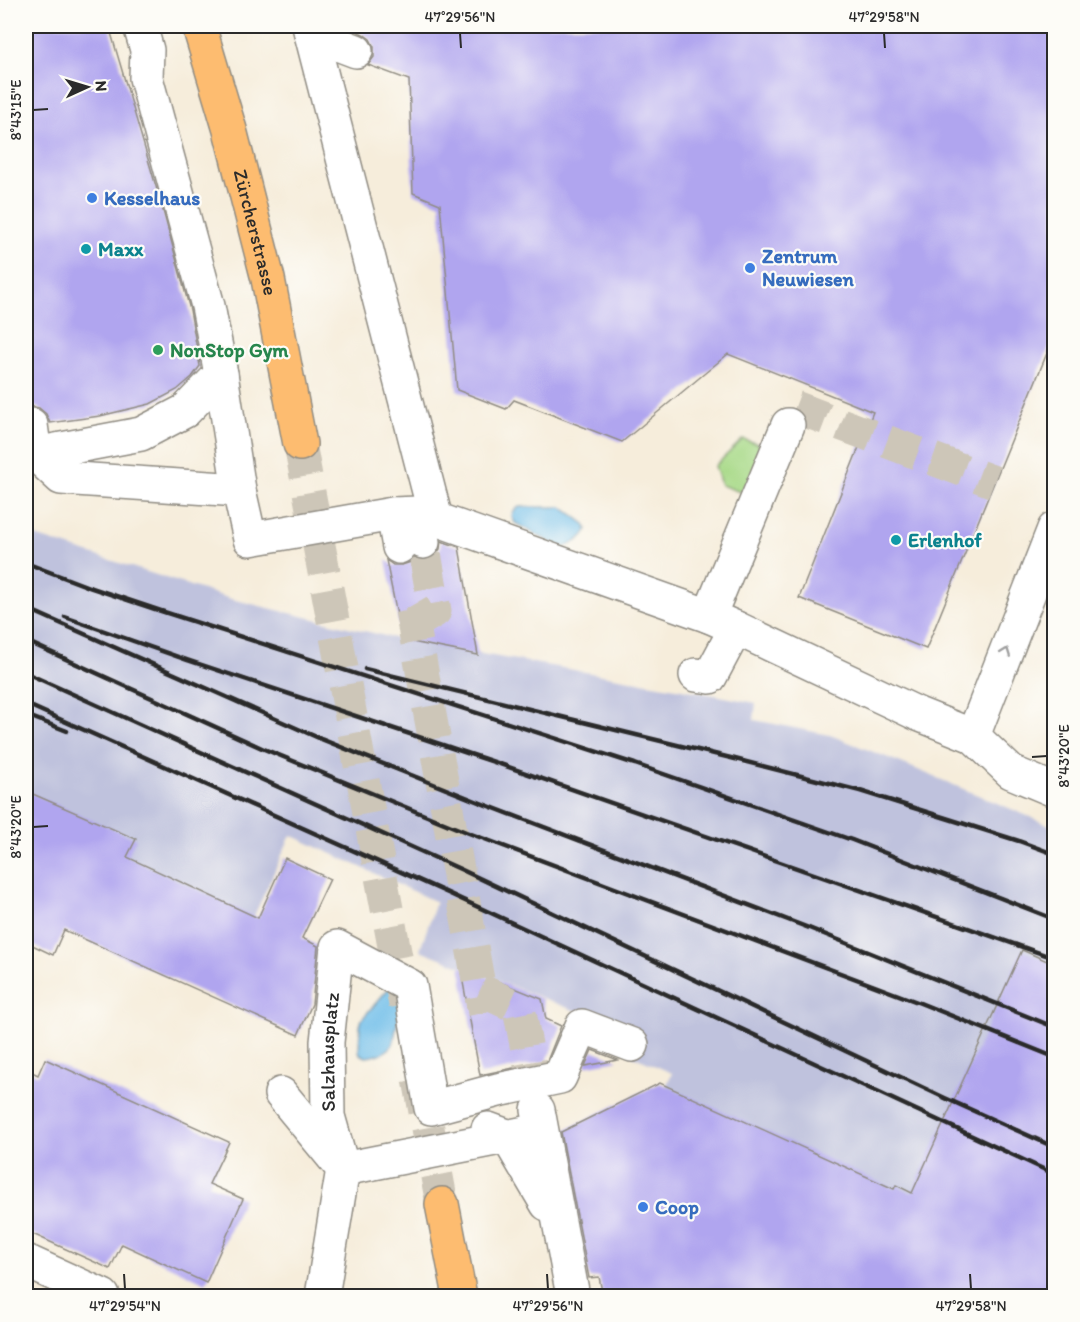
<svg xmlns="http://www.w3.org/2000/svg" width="1080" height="1322" font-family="Itim,sans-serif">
	<rect width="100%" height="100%" fill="#fdfcf7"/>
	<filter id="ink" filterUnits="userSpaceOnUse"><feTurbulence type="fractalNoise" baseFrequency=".0167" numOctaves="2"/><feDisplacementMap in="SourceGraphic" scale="12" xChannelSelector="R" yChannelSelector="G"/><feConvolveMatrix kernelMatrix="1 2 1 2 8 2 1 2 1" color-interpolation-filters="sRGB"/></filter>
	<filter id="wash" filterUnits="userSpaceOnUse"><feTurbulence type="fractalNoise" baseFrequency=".008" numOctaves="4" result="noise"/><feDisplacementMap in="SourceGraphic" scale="24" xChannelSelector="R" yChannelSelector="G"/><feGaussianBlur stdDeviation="1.35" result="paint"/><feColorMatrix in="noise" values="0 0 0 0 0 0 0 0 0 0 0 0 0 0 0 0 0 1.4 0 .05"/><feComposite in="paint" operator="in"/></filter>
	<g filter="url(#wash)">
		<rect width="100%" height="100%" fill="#f6eddb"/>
		<path fill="#bfc2dd" d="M26,533L231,599L402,640L693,691L756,703L754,720L830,735L899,762L1054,827V1296H778L631,1165L672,1073L628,1054L637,1035L420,950L436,902L291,835L254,916L127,857L135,839L26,791Z"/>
		<path fill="#a7d987" stroke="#698259" stroke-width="1.5" d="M743,439L767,447L748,495L721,485L715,466Z"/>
		<path fill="#6ebde9" stroke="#4c748a" stroke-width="1.5" d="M519,507H562L585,524L587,530C583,539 571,545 561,548L515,523L512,517L513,512Z
			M389,988L403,995L393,1044C388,1053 375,1056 366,1057L360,1054L359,1050L360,1026L362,1019Z"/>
		<g id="blocks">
			<path fill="#b0a5ef" d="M26,26H109L162,207L190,310L200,366L192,377L177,390L150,404L100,416L50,423L46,414L39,408L29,406L26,408Z
				M354,26H1054V336L926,649L799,598L873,412L728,354L622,442L514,400L506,409L457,390L440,204L413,193L409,80L368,65L374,57V47L370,39L363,34L355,30Z
				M441,541L459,547L478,655L402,640L386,560L393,565H402L411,562L414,558L417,560H427L435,556L440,549Z
				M26,791L136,839L127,857L258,918L285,858L330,879L302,938L318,946L312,1004L298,1035L64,930L53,955L26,942Z
				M1022,950L1054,964V1296H603L599,1277L589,1278L561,1132L660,1083L894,1189L896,1185L912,1193Z
				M460,966L542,999L546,1019L561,1026L547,1061L480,1075Z
				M592,1050L618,1060L585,1066Z
				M45,1059L229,1142L209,1184L243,1199L206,1283L122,1244L110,1269L26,1231V1069L38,1075Z"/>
		</g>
	</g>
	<g filter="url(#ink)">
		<use href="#blocks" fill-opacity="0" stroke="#908c83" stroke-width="1.5"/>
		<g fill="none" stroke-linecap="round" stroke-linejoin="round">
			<path stroke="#cdc6b8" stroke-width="33" stroke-dasharray="33 16" stroke-linecap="butt" d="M795,407L994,482
				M411,610L484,1013
				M413,624L435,611L423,542
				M480,990L519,1008L532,1076"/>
			<path stroke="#cdc6b8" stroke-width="33" stroke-dasharray="33 16" stroke-linecap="butt" d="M300,444L405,1005
				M419,1079L442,1204"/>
			<g stroke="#908c83" stroke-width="36">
				<g id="street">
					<path d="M140,26L147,50L146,78L208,306L221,374L239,490"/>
					<path d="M309,26L436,519"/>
					<path d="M311,34L356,51"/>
					<path d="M31,425L35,454L141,434L185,411L221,374"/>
					<path d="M26,456L35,454L61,478L239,490L250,539L393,514L418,513L436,519L709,616L736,628L918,714L973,736L1011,772L1054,790"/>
					<path d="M418,513L423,542"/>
					<path d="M393,514L399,547"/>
					<path d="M709,616L788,425"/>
					<path d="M696,675L710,677L736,628"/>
					<path d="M973,736L1054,529"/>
					<path d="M281,1094L343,1169L322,1296"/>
					<path d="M538,1110L573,1296"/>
					<path d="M488,1129L507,1136L547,1204"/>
					<path id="s1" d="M541,1130L343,1169L328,1116L327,1042L337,947L410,986L431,1108L498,1090L560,1077L582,1026L632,1045"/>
					<path d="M26,1261L103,1296"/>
				</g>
			</g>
			<g stroke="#908c83" stroke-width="36">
				<g id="primary">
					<path id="s2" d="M199,26L230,130L268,279L300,444"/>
					<path d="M442,1204L460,1296"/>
				</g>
			</g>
			<use href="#street" stroke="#fff" stroke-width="33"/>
			<use href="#primary" stroke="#fdbc6f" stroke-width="33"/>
			<path stroke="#2b2b2b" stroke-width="4.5" d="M26,563L89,587L161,611L635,764L852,840L1054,919
				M26,608L321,739L486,805L809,928L1054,1027
				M65,617L187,660L500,764L1054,958
				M26,641L264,749L466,832L920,1003L1054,1057
				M365,669L735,759L860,791L1019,841L1054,854
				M26,673L460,869L945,1098L1054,1147
				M26,704L450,894L1054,1174
				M26,715L67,731"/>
		</g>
		<defs><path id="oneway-chevron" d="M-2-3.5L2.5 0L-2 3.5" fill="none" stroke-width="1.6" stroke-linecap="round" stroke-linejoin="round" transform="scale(1.5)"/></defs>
		<use stroke="#a0a0a0" href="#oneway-chevron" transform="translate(1006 652) rotate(-69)"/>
	</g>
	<path fill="none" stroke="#2b2b2b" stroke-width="2" d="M460,33L461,48M884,33L885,48M33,110L48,109M1032,757L1047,756M33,827L48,826M124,1274L125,1289M547,1274L548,1289M970,1274L971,1289"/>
	<g fill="#3f7fe0" stroke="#fdfcf7" stroke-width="2">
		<circle cx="92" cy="198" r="6"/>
		<circle cx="750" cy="268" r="6"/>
		<circle cx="643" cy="1207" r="6"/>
	</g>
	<g fill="#0f9aa8" stroke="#fdfcf7" stroke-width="2">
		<circle cx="86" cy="249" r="6"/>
		<circle cx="896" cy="540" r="6"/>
	</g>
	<circle fill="#2e9e5b" stroke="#fdfcf7" stroke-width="2" cx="158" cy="350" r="6"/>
	<g text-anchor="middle" stroke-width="4.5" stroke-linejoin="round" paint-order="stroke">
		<g font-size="20" font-weight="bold" fill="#366cbe" stroke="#fdfcf7" text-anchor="start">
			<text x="104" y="205">Kesselhaus</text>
			<text x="762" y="263">Zentrum<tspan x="762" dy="23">Neuwiesen</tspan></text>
			<text x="655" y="1214">Coop</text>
		</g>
		<g font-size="20" fill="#2b2b2b" stroke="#fdfcf7">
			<text dy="7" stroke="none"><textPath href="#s2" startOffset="214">Zürcherstrasse</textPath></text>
			<text dy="7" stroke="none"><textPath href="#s1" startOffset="321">Salzhausplatz</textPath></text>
		</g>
		<g font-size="20" font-weight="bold" fill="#0d838f" stroke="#fdfcf7" text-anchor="start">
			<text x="98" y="256">Maxx</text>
			<text x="908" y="547">Erlenhof</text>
		</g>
		<g font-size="20" font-weight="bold" fill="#27864d" stroke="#fdfcf7" text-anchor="start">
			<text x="170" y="357">NonStop Gym</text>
		</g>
	</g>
	<rect width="1080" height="1322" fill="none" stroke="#fdfcf7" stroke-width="66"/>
	<g transform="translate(87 87) rotate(86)" stroke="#fdfcf7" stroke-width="4.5" paint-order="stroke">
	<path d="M0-4.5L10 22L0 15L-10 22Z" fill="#2b2b2b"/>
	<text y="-9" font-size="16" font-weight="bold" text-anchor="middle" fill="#2b2b2b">N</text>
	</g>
	<rect x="33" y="33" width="1014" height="1256" fill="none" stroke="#2b2b2b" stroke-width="2"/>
	<g font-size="15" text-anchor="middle" fill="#2b2b2b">
		<text x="460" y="22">47°29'56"N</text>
		<text x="884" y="22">47°29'58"N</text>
		<text transform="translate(16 110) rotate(-90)" y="5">8°43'15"E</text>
		<text transform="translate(1064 756) rotate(-90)" y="5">8°43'20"E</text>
		<text transform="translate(16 827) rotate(-90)" y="5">8°43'20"E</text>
		<text x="125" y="1311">47°29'54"N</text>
		<text x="548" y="1311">47°29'56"N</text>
		<text x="971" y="1311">47°29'58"N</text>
	</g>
</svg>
